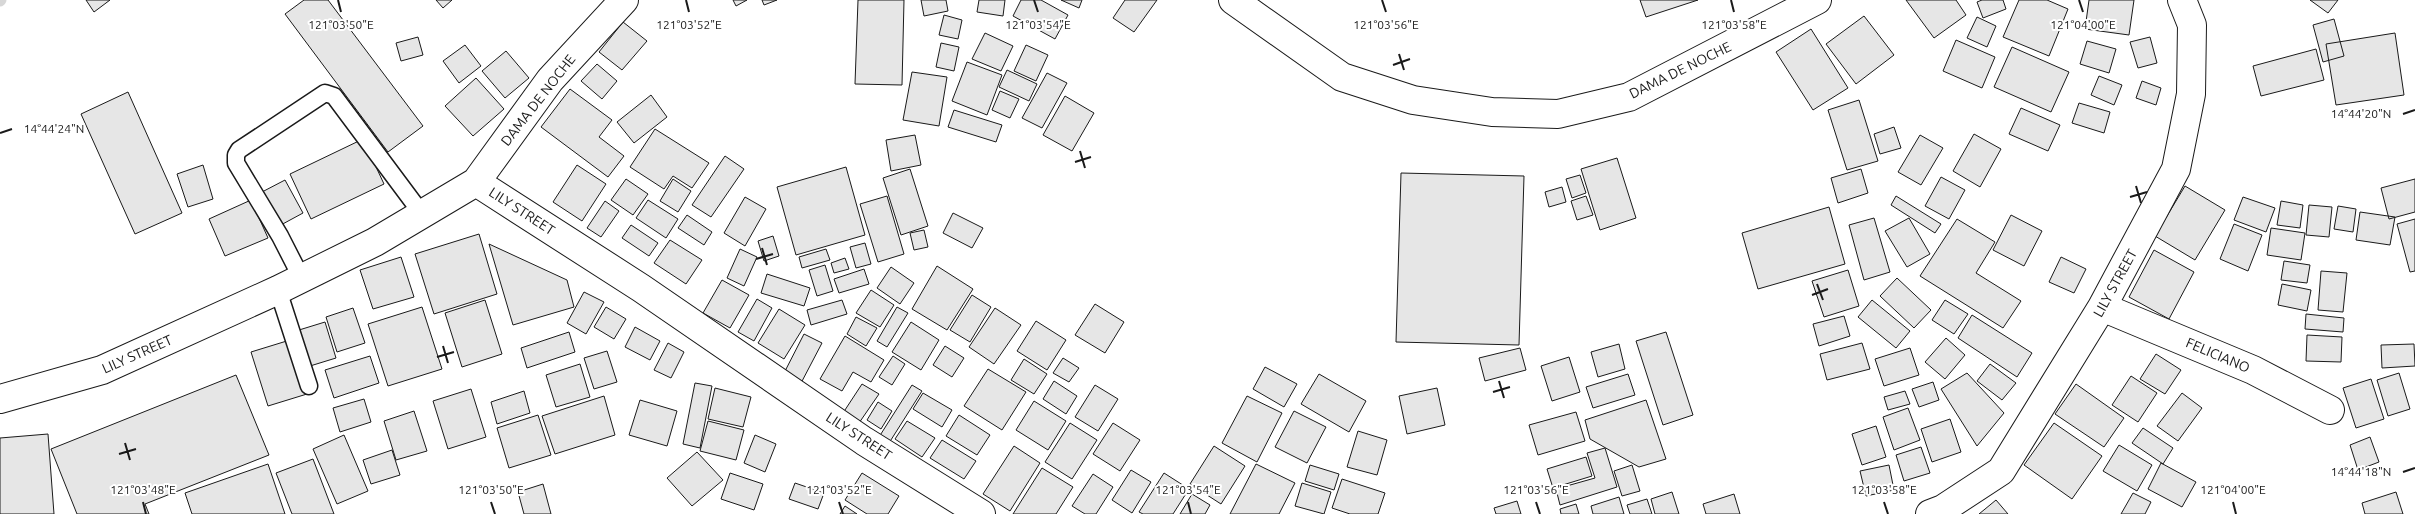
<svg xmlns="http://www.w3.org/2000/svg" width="2415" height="514" font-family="Ubuntu,sans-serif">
	<rect width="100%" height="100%" fill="#fff"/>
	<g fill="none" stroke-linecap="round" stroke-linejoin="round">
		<path stroke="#d7d7d7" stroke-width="11" d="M0,1L1,0"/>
	</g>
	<path fill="#e6e6e6" stroke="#1a1a1a" d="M86,0H110L94,12Z
		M304,0H328L423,126L388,152L285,14Z
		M436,0H452L443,8Z
		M733,0H747L736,6Z
		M762,0H777L764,5Z
		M858,0H904L902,85L855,84Z
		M921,0H946L948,11L924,16Z
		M979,0H1005L1003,16L977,12Z
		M1021,0H1041L1068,15L1055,39L1013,16Z
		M1061,0H1082L1079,8Z
		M1125,0H1157L1134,32L1113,18Z
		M1640,0H1698L1646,17Z
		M1906,0H1956L1966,15L1934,38Z
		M1982,0H2003L2006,9L1983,18L1977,2Z
		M2019,0H2047L2068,9L2049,56L2003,37Z
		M2089,0H2134L2129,35L2085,29Z
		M2310,0H2338L2328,13Z
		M944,15L962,20L958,39L939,35Z
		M1864,16L1894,55L1856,84L1826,44Z
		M1977,17L1996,26L1987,47L1967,38Z
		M2334,19L2344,56L2323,62L2313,25Z
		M623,22L647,41L622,70L599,52Z
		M1811,29L1848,88L1813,110L1776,52Z
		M985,33L1013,46L1001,71L972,59Z
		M2395,33L2404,95L2336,105L2326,44Z
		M418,37L423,55L401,61L396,43Z
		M2150,37L2157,63L2138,68L2130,42Z
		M1956,40L1995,57L1982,88L1943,71Z
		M2087,41L2116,49L2109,73L2080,64Z
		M941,43L959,47L954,71L936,67Z
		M465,45L481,66L459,83L443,61Z
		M1026,45L1048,55L1036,81L1014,71Z
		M2012,47L2069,72L2051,112L1994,87Z
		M2316,49L2324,80L2261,96L2253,66Z
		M506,51L529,78L505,98L482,71Z
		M967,62L1002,75L987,115L952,101Z
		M597,64L617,81L602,99L581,81Z
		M1007,70L1037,84L1029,101L999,87Z
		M912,72L947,77L939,126L903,120Z
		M1047,73L1067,83L1042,128L1022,118Z
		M2099,76L2122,85L2114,105L2091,95Z
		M476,78L504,109L473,136L445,106Z
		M2142,81L2161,88L2156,105L2136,98Z
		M570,89L612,120L599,137L624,156L608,177L541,127Z
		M1000,91L1019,99L1010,118L992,110Z
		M128,92L182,213L135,234L81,114Z
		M651,95L667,117L634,143L617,122Z
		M1065,96L1094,113L1072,151L1043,135Z
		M1859,100L1878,161L1847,170L1828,110Z
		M2079,103L2110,112L2104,133L2072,123Z
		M2021,108L2060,125L2048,151L2009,134Z
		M954,110L1002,125L996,142L948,127Z
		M1894,127L1901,148L1880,154L1874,134Z
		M655,129L709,163L692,188L673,176L664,189L630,167Z
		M1974,134L2001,149L1980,187L1953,171Z
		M915,135L921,165L891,171L886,140Z
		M1920,135L1943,148L1921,185L1898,172Z
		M363,139L384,184L311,219L290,174Z
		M725,156L744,169L711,217L692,205Z
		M1617,158L1636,218L1600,230L1581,169Z
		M203,165L213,199L188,207L177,174Z
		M577,165L606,184L582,221L553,202Z
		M846,167L865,235L796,255L777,187Z
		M910,169L928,226L901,235L883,178Z
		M1861,169L1868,193L1838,203L1831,178Z
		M1401,173L1524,176L1519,345L1396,342Z
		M1580,175L1586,193L1572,198L1566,179Z
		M1941,177L1965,190L1949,219L1925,206Z
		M626,179L648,194L633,215L611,200Z
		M673,179L691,191L678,212L660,201Z
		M2415,179V212L2389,219L2381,188Z
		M285,180L303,213L279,226L262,192Z
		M2185,186L2225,210L2195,260L2155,236Z
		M1562,187L1566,202L1549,207L1545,192Z
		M887,196L904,254L878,262L860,204Z
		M1586,196L1593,215L1577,220L1571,201Z
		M1896,196L1941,224L1935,233L1891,205Z
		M745,197L766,209L745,246L724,233Z
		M2243,197L2275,208L2266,232L2234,220Z
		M251,200L268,238L225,256L209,219Z
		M648,200L678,219L666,238L636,218Z
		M605,201L619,211L601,237L587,228Z
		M2281,201L2303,205L2300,228L2277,225Z
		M2309,205L2332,207L2329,237L2306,235Z
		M2338,206L2356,209L2353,232L2334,229Z
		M1829,207L1845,264L1758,289L1742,233Z
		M2360,212L2395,217L2390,245L2356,240Z
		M953,213L983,228L972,248L943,233Z
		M687,215L712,232L704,245L678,228Z
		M2011,215L2042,231L2024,266L1993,250Z
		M1874,218L1890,272L1864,280L1849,225Z
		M1909,218L1930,254L1907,267L1885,231Z
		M1957,219L1995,242L1976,273L2021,301L2003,328L1920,276Z
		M2415,219V271L2410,272L2397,224Z
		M2234,224L2262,235L2248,271L2220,259Z
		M631,225L658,243L649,256L622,238Z
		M2271,228L2305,233L2301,260L2267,255Z
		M924,230L928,247L914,250L910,233Z
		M479,234L497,294L434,314L415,254Z
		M773,236L779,256L764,261L758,241Z
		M670,240L702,260L686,284L654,263Z
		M865,243L871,264L856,268L850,247Z
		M489,244L567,280L574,307L513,325Z
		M740,249L757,257L744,286L727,278Z
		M826,249L830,260L802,268L799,257Z
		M2154,250L2194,272L2169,319L2129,297Z
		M401,257L414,297L373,309L360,270Z
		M2061,257L2086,269L2074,293L2049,282Z
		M845,258L849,269L834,273L831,263Z
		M2284,261L2310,265L2307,283L2281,280Z
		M825,265L833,291L817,296L809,270Z
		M937,266L973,289L947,330L912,309Z
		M891,267L914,283L900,304L877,288Z
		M864,269L869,284L839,293L834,279Z
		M1848,270L1859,306L1824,317L1812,281Z
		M2321,271L2347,273L2343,312L2318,310Z
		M767,274L810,288L804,306L761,293Z
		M1897,278L1931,310L1914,328L1880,296Z
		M722,280L749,295L730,328L703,313Z
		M2282,284L2311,290L2307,311L2278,305Z
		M871,290L894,305L880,327L856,313Z
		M584,292L604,302L586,334L567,323Z
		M972,295L991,307L970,342L950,330Z
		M757,299L772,308L754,341L738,332Z
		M485,300L502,354L462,367L445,313Z
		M842,300L847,314L811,325L807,310Z
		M1872,300L1910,331L1896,348L1858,317Z
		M1945,300L1968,314L1954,334L1932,320Z
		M1095,304L1124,322L1105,353L1075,335Z
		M422,307L442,369L388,386L368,324Z
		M606,307L626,319L614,339L594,327Z
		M897,307L908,313L887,347L877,341Z
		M353,308L365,343L337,352L326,317Z
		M995,308L1021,325L994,364L969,347Z
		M779,309L805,325L784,359L758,343Z
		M2306,314L2344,318L2343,332L2305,329Z
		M1972,315L2032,353L2017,377L1958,338Z
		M1844,316L1850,336L1819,346L1813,324Z
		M856,317L877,328L866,346L847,334Z
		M1036,321L1066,340L1047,370L1017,351Z
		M325,322L336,358L310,366L299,330Z
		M911,322L939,340L921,370L892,352Z
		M635,327L660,341L650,360L625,347Z
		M569,332L575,352L527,368L521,348Z
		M1666,332L1693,415L1663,425L1636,341Z
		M804,334L822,343L800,385L782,377Z
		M2307,335L2342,337L2341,362L2306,361Z
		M845,336L884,360L871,382L853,372L842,391L820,379Z
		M1946,338L1965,355L1945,379L1925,362Z
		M290,340L307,394L268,406L251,352Z
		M668,343L684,352L671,378L654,370Z
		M1862,343L1870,369L1827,380L1820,354Z
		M1619,344L1625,369L1598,377L1591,352Z
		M2414,344L2415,366L2382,368L2381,345Z
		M945,346L964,358L952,377L933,365Z
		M1520,348L1526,370L1485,381L1479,358Z
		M1910,348L1919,375L1884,386L1875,359Z
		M607,351L617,382L594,389L584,358Z
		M2156,354L2181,370L2165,394L2140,379Z
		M370,356L379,383L334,398L325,370Z
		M893,356L905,364L892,385L879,377Z
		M1569,357L1580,392L1552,401L1541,366Z
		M1063,358L1079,368L1069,382L1053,373Z
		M1024,359L1047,374L1034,394L1011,380Z
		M580,364L590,397L556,407L546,375Z
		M1990,364L2016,383L2002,400L1977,381Z
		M1265,367L1297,384L1284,407L1253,389Z
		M988,369L1026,392L1002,430L964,406Z
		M1967,373L2004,413L1977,446L1941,389Z
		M2399,373L2410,409L2388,416L2377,380Z
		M1319,374L1366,401L1349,432L1301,404Z
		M1628,374L1635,395L1593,408L1586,387Z
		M236,375L269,455L145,504L149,514H77L51,449Z
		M2131,376L2157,393L2138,422L2112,405Z
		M2371,379L2384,419L2356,428L2343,388Z
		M1054,381L1077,396L1066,414L1043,399Z
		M1933,382L1939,400L1919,407L1912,389Z
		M695,383L712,386L700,448L683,444Z
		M862,384L879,394L859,423L843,413Z
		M2076,384L2124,418L2104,447L2055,414Z
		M912,385L922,391L889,443L879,437Z
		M1095,385L1118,399L1098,431L1075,417Z
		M715,388L751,397L743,427L708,419Z
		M1437,388L1445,425L1407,434L1399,396Z
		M471,389L486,437L448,449L433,401Z
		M524,391L530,413L497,424L491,402Z
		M1905,391L1910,404L1888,410L1884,397Z
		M923,393L952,410L942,427L913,409Z
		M2182,393L2202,408L2178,441L2157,426Z
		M604,396L615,435L555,454L542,416Z
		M1247,396L1282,413L1257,462L1222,443Z
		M364,399L371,422L340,432L333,408Z
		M640,400L677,411L667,446L629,435Z
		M1646,400L1666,459L1639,467L1590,439L1585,420Z
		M1034,401L1066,421L1048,450L1016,430Z
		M878,402L892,411L881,429L867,420Z
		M1908,408L1920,440L1894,450L1883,417Z
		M414,411L427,451L396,460L384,421Z
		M1294,411L1326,427L1307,463L1275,447Z
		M1576,412L1585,441L1538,455L1529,425Z
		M538,415L551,455L509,468L497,428Z
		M959,415L990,435L977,455L946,436Z
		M1950,419L1961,452L1932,462L1921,429Z
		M708,421L744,430L736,460L700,451Z
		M907,421L935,438L922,457L895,439Z
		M1070,423L1097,440L1072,479L1045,462Z
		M1113,423L1140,440L1120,471L1093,454Z
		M2054,423L2102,456L2072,499L2024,465Z
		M1876,426L1886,457L1862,465L1852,434Z
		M2143,428L2173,448L2163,464L2132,443Z
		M1358,431L1387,440L1377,475L1347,467Z
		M48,434L54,514H0V438Z
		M344,435L368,491L337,504L313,449Z
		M755,435L776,444L765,472L744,463Z
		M2370,437L2379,462L2358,470L2350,445Z
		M942,440L976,461L964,479L930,458Z
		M2119,445L2152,465L2137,491L2103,471Z
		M1014,446L1040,463L1010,511L983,494Z
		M1214,446L1245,466L1221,504L1190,484Z
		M1921,447L1930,473L1904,481L1896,455Z
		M1605,448L1617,487L1560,505L1556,489L1595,478L1587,453Z
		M392,450L400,475L371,484L363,460Z
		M697,452L723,480L692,506L667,478Z
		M1586,457L1592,476L1553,488L1547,469Z
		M313,459L334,514H292L276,473Z
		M2161,463L2196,482L2182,507L2148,489Z
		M268,464L285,514H192L185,493Z
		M1256,464L1295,483L1279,514H1230Z
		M1310,465L1339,474L1334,490L1305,481Z
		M1632,465L1640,491L1622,496L1614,471Z
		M1889,465L1894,490L1866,496L1860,471Z
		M1042,468L1073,487L1056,514H1013Z
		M1131,470L1151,482L1132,513L1112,500Z
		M730,473L763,484L754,510L721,499Z
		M862,473L899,496L888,514H867L845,500Z
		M1164,473L1189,489L1173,514H1143L1139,512Z
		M1093,474L1113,487L1096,514H1085L1072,506Z
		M1342,479L1385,493L1378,514H1350L1332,508Z
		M795,483L824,493L818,509L789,499Z
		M1302,483L1331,492L1324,514L1295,506Z
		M543,484L551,514H524L518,492Z
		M1672,492L1679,514H1655L1651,499Z
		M2396,492L2403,514H2365L2362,503Z
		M2133,493L2151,502L2145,514H2121Z
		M1192,494L1210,505L1205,514H1180Z
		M1734,494L1740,514H1706L1703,504Z
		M1619,497L1624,514H1593L1591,506Z
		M1647,499L1652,514H1630L1627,505Z
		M1996,500L2008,514H1979Z
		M1517,501L1521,514H1496L1494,508Z
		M1576,504L1579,514H1561L1560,509Z
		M845,506L857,514H840Z"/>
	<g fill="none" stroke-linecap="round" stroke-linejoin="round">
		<g stroke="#1a1a1a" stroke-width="19">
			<path id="service" d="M302,279L280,236L236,163V155L239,150L325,93L334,96L422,214
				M278,290L309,386"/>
		</g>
		<g stroke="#1a1a1a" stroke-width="30">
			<path id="minor" d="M1233,0L1342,77L1413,100L1492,112L1558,114L1629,97L1817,0
				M476,182L641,288L864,441L981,514
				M2102,307L2253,370L2330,410
				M0,399L102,370L278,290L375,242L476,182L550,80L624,0
				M1930,514L1943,509L2001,471L2102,307L2176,169L2191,94L2192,25L2182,0"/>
		</g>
		<use href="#service" stroke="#fff" stroke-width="16"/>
		<use href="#minor" stroke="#fff" stroke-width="28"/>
	</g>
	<path fill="none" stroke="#1a1a1a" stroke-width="2" d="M338,0L341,12M686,0L689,12M1034,0L1038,12M1382,0L1386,12M1731,0L1734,12M2079,0L2083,12M1399,54L1404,70M1393,65L1410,59M2403,114L2415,110M0,133L12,129M1080,151L1085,168M1075,162L1091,157M2136,186L2141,203M2130,197L2147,192M762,248L767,265M756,259L773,254M1817,284L1823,300M1812,295L1828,289M443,346L448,363M437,357L454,352M1499,381L1504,398M1493,392L1510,387M125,443L130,460M119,454L136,449M2403,472L2415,468M143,502L146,514M491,502L495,514M839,502L843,514M1188,502L1191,514M1536,502L1540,514M1884,502L1888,514M2233,502L2236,514"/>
	<g text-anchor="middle" stroke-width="4" stroke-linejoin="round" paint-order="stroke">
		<g font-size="14" fill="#1a1a1a" stroke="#fff">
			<text transform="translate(1680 70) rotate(-26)" y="5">DAMA DE NOCHE</text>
			<text transform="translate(538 100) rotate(-52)" y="5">DAMA DE NOCHE</text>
			<text transform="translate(522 211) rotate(33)" y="5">LILY STREET</text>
			<text transform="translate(2115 283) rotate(-61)" y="5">LILY STREET</text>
			<text transform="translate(137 354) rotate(-24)" y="5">LILY STREET</text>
			<text transform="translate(2218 355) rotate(23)" y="5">FELICIANO</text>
			<text transform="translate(859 436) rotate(33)" y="5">LILY STREET</text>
		</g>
	</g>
	<g font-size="12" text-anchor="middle" fill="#1a1a1a" stroke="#fff" stroke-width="4" stroke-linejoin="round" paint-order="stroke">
		<text x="341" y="29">121°03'50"E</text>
		<text x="689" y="29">121°03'52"E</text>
		<text x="1038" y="29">121°03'54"E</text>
		<text x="1386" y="29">121°03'56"E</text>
		<text x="1734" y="29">121°03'58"E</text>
		<text x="2083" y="29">121°04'00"E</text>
		<text x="2361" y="118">14°44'20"N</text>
		<text x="54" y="133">14°44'24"N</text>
		<text x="2361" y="476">14°44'18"N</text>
		<text x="143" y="494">121°03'48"E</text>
		<text x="491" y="494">121°03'50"E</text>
		<text x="839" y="494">121°03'52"E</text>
		<text x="1188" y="494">121°03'54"E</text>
		<text x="1536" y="494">121°03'56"E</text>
		<text x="1884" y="494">121°03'58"E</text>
		<text x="2233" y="494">121°04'00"E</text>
	</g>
</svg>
